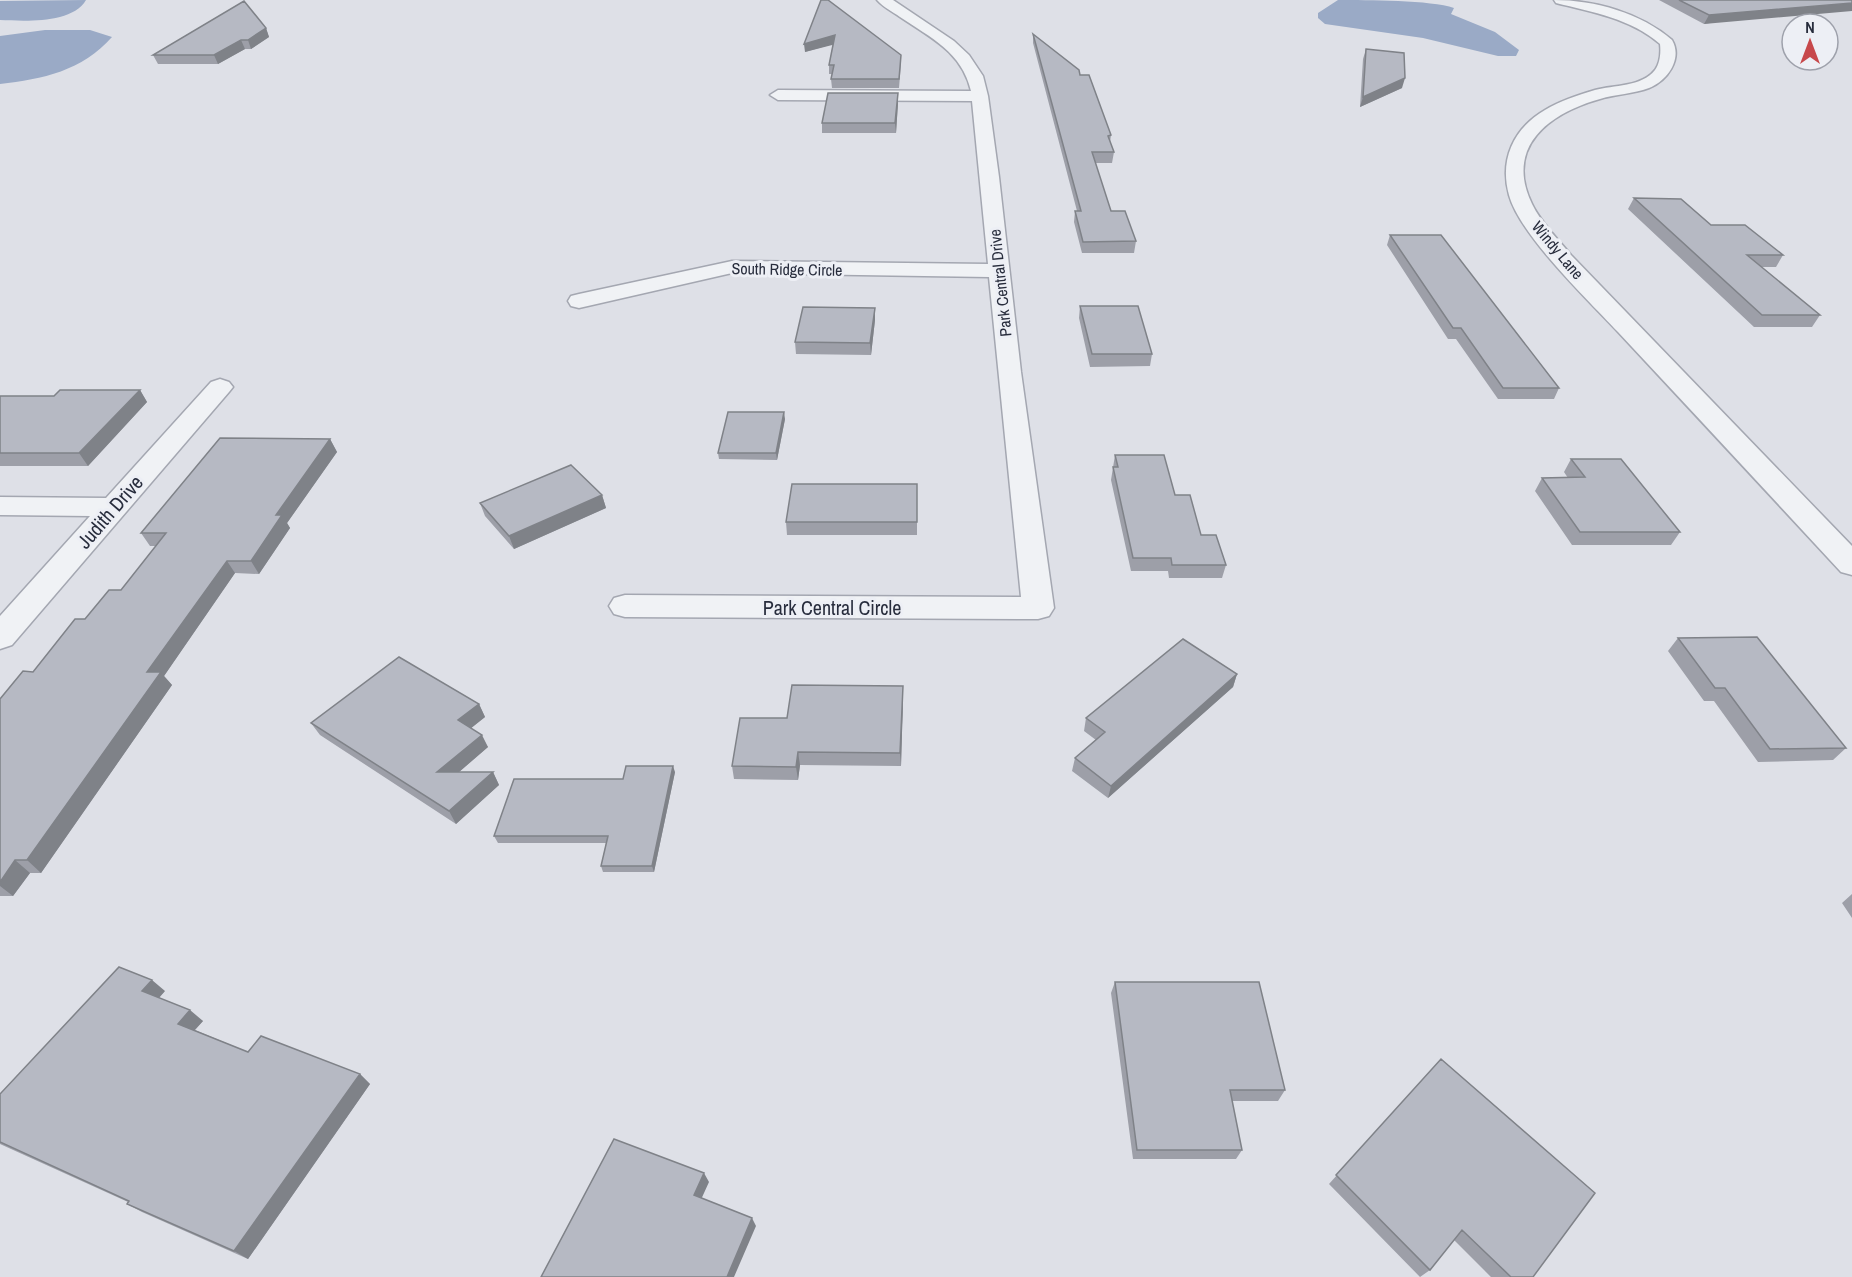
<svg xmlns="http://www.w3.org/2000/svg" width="1852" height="1277" font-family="'Archivo Narrow',sans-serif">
	<rect width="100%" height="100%" fill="#dee0e7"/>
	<path fill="#9aaac6" d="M86,0C72,24 25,21 0,20V1Z
		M1338,0C1367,0 1431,0 1454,8L1451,14L1495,32L1519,50L1516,56H1498L1423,38L1325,24L1318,18V13Z
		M45,30H90L112,37C82,71 43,79 0,84V36Z"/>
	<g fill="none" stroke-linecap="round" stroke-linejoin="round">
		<g stroke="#a4a7b1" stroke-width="3">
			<path id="minor" d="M877,0H893L954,41L969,55L983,76L988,96L999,177L1021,372L1054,608L1049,616L1038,619L625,617L614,614L609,606L614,598L625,595L1021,597L989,277L732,273L579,308L571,306L568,301L571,296L579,294L732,261L988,264L972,101L778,100L770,95L778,90L971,91C962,52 931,38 900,17C893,12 883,7 877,0Z
				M1554,0C1595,0 1641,13 1672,40C1683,59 1667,81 1649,88C1633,94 1616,94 1600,99C1550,113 1504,146 1532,204C1541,223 1558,239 1571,255L1852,546V575L1841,572C1767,492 1693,412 1618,332C1588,300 1520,235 1509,195C1499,159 1514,128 1545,110C1560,101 1578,95 1595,90C1613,85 1642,87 1655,70C1660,63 1661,53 1660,44C1632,19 1592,12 1556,3Z
				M220,379L229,382L233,387L229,392L12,645L0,649V616L90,516L0,515V497L106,498L211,382Z"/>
		</g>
		<use href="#minor" fill="#f0f2f5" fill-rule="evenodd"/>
	</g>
	<path fill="#9d9fa8" d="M821,0L901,63L899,88H832L831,79L832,74H829V65L833,44L805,52Z
		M1659,0H1851L1704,24Z
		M266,28L269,37L251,49H245L218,64H158L153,55Z
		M1033,34L1080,75L1111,135L1110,142L1114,152L1112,163H1095L1111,211L1136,241L1134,253H1082L1074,222L1075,211H1077L1033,43Z
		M1366,49L1402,88L1360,107L1363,59Z
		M898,103L896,133H822V123Z
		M1634,198L1711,225L1783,255L1776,267H1761L1820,315L1812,327H1754L1628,209Z
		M1390,235L1559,388L1554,399H1498L1456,339H1448L1387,245Z
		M1080,306L1152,354L1150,366L1090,367L1079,318Z
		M875,320L871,355L796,354L795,342Z
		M140,390L147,402L88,466H0V396H54Z
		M785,419L777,460L719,459L718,453Z
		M330,439L337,452L287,523L290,528L259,574L235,573L164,676L172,685L41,873H30L13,896H0V699L33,672L85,619L121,590L156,546H150L141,533Z
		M1115,455L1175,495L1201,535L1226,565L1222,578H1169L1168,571H1131L1111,480Z
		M1571,459L1680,532L1671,545H1572L1535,491L1542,478H1568L1564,472Z
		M917,484V535H787L786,522Z
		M602,495L606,508L514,549L485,516L480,503Z
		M1678,638L1846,748L1833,760L1758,762L1714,701H1704L1668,651Z
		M1237,674L1233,687L1108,798L1072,771L1075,758L1096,740L1084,731L1086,718Z
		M903,699L901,766L800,765L798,780L734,779L732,766L787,718Z
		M479,704L485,717L471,728L488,747L459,772H493L499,785L456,824L320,735L311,723Z
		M675,772L654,872H603L601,866L606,843H498L494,836L623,779Z
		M1852,894V918L1842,903Z
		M1115,982L1285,1090L1278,1101H1232L1242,1150L1236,1159H1133L1111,993Z
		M165,991L159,998L203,1021L195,1030L248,1052L360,1074L370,1084L248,1259L142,1212L127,1204L128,1202L0,1144V1094Z
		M1441,1059L1533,1277H1491L1454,1240L1430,1270L1420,1277L1329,1184Z"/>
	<path fill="#7f8288" d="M1852,3V11L1704,24L1709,15Z
		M266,28L269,37L251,49L248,40Z
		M835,35L836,44L805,52L804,44Z
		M241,40L245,49L218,64L214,55Z
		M1405,78L1402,88L1360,107L1363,97Z
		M898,93V103L896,133L895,123Z
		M875,308V320L871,355L870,343Z
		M140,390L147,402L88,466L79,453Z
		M784,412L785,419L777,460L776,453Z
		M330,439L337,452L287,523L290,528L259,574L251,561L276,515Z
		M602,495L606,508L514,549L509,536Z
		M227,561L235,573L164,676L172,685L41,873L27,860L147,672Z
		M1237,674L1233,687L1108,798L1111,786Z
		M903,686V699L901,766L900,753Z
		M479,704L485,717L465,733L458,720Z
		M482,735L488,747L444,785L437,772Z
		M798,752L800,765L798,780L796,767Z
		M673,766L675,772L654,872L652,866Z
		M493,772L499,785L456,824L449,811Z
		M15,860L30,873L13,896L0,886V882Z
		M152,980L165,991L155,1002L142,991Z
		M190,1010L203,1021L191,1034L178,1024Z
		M360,1074L370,1084L248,1259L234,1251Z
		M704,1173L709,1182L699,1204L694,1195Z
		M752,1218L756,1226L734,1277H727Z"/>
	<path fill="#b6b9c3" stroke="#7f8288" stroke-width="1.5" d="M821,0H828L901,55L899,79H831L834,65H829L835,35L804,44Z
		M1679,0H1852V3L1709,15Z
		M244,1L266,28L248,40H241L214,55H153Z
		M1033,34L1079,70L1080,75H1089L1111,135L1108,136L1114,152H1092L1111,211H1125L1136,241L1083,242L1075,211H1081Z
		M1366,49L1404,53L1405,78L1363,97Z
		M828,93H898L895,123H822Z
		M1634,198L1681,199L1711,225H1745L1783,255H1747L1820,315H1762Z
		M1390,235H1441L1559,388H1503L1461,328H1453Z
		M1080,306H1138L1152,354H1092Z
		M803,307L875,308L870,343L795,342Z
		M60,390H140L79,453H0V396H54Z
		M728,412H784L776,453H718Z
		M220,438L330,439L276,515H282L251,561H227L147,672H161L27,860H15L0,882V699L23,671L33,672L75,619H85L109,590H121L166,533H141Z
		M1115,455H1164L1175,495H1190L1201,535H1216L1226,565H1172L1171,558H1133L1113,467H1118Z
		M1571,459H1621L1680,532H1580L1542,478L1585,477Z
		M571,465L602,495L509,536L480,503Z
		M792,484H917V522H786Z
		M1757,637L1846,748L1770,749L1725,688H1715L1678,638Z
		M1183,639L1237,674L1111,786L1075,758L1105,732L1086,718Z
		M399,657L479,704L458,720L482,735L437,772H493L449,811L311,723Z
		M792,685L903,686L900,753L798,752L796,767L732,766L740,718H787Z
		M626,766H673L652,866H601L608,836H494L514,779H623Z
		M119,967L152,980L142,991L190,1010L178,1024L248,1052L261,1036L360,1074L234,1251L127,1204L129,1201L0,1142V1094Z
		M1115,982H1259L1285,1090H1230L1242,1150H1137Z
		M1441,1059L1595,1193L1533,1277H1511L1462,1230L1430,1270L1336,1175Z
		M614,1139L704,1173L694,1195L752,1218L727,1277H541Z"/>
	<g text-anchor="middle" stroke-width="6" stroke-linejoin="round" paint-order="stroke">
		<g font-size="16" fill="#282d3d" stroke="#edeff5">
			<text transform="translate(1558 250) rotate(50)" y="6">Windy Lane</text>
			<text transform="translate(787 269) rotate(1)" y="6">South Ridge Circle</text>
			<text transform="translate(1000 283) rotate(-96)" y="6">Park Central Drive</text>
		</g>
		<g font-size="20" fill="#282d3d" stroke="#edeff5">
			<text transform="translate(110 512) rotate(-49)" y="7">Judith Drive</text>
			<text x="832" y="615">Park Central Circle</text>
		</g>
	</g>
	<g transform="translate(1810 42)"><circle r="28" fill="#edeff5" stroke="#9ea1ab" stroke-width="1.5"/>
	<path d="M0-4.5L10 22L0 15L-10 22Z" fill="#c7484b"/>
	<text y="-9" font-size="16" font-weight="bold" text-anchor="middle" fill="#282d3d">N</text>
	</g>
</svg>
